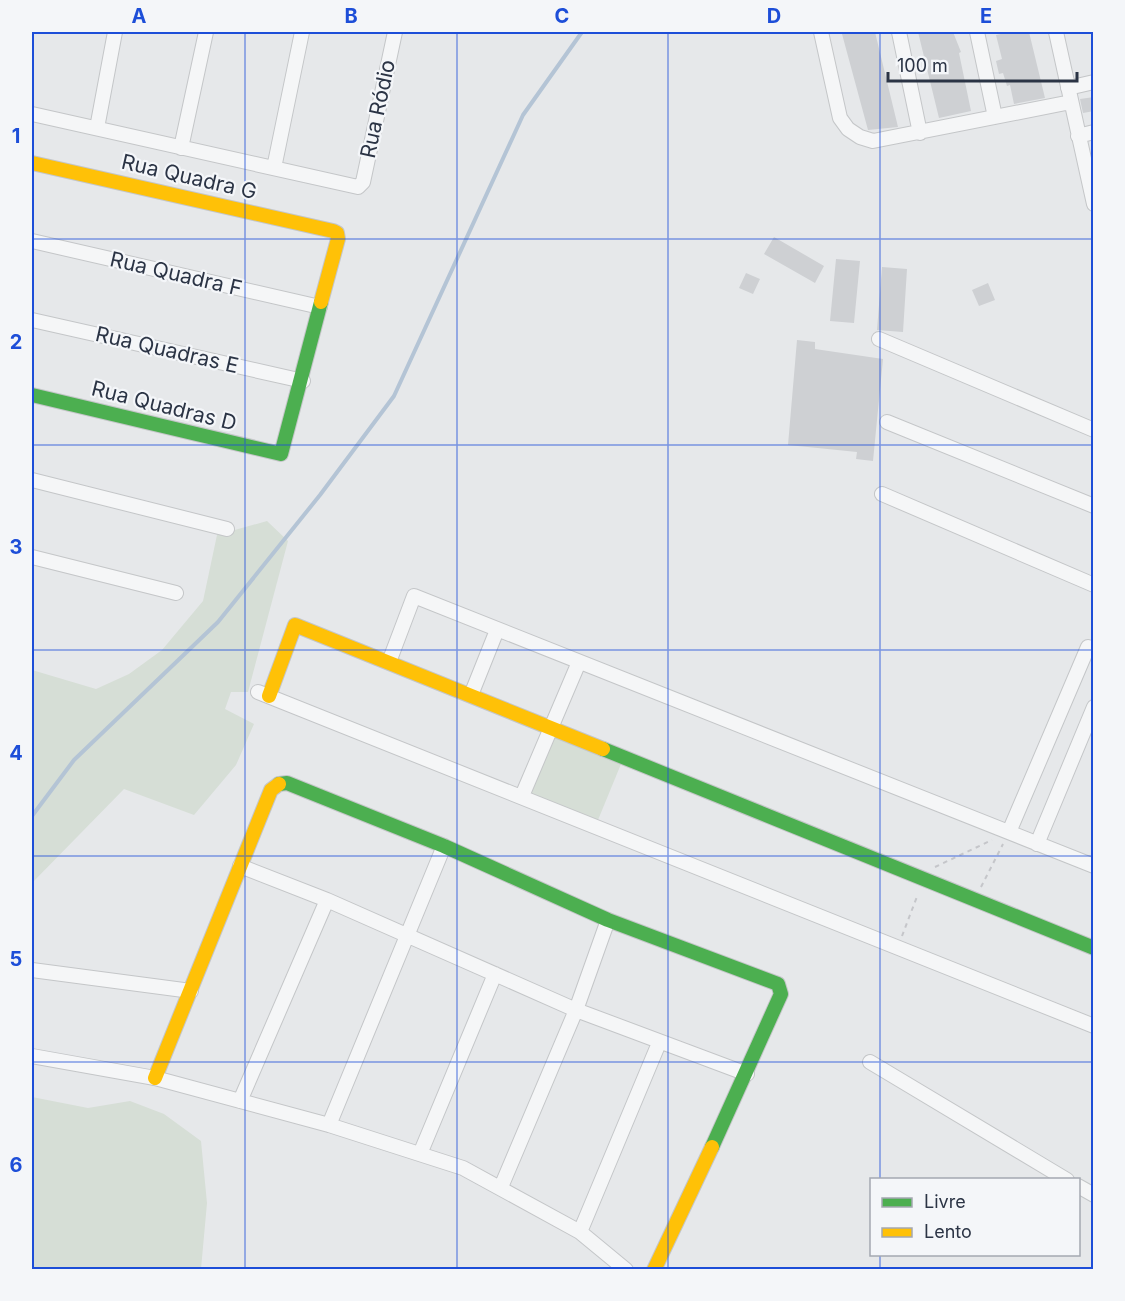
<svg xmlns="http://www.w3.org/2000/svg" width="1125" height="1301" font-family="Inter,sans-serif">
	<rect width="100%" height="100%" fill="#e6e8ea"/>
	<path fill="#d6ded6" d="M267,521L288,541L248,692H231L225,709L254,724L236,765L194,815L124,789L32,883V670L96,689L129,674L162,650L203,601L217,535Z
		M553,736L621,764L598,820L530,793Z
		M32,1097L88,1108L130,1101L164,1114L201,1141L207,1203L201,1269H32Z"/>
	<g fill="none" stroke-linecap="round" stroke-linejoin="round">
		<path stroke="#b4c4d5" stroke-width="4" d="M32,816L74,760L218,622L320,495L394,396L523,115L582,32"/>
	</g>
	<path fill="#ced0d3" d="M853,32H875L898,127L868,130L842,34Z
		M918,32H953L961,52L959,53L971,111L939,118Z
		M1010,32H1029L1045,98L1014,104L1010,85L1007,86L1003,73L999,74L996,61L1002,59L996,35Z
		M1094,97V111L1083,113L1080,99Z
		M774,237L824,266L815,283L764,254Z
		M836,259L860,261L854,323L830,321Z
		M882,267L907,269L903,332L877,330Z
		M746,273L760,279L753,294L739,288Z
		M988,283L995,300L979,306L972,290Z
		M797,340L815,342V349L883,359L873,461L856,459L857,452L788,445Z"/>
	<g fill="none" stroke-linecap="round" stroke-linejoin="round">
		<g stroke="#c4c6c8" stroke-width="16">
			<path id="street" d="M821,32L840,118L848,129L860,137L873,141L1071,102
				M899,32L920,133
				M977,32L995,117
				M1056,32L1094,204
				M1068,88L1094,82
				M32,114L358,187L363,182L395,32
				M97,128L115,32
				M1078,136L1094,132
				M181,148L206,32
				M274,168L302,32
				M32,241L320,307
				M32,320L303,381
				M879,339L1094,430
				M887,422L1094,506
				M32,480L227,529
				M882,494L1094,585
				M32,557L176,593
				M389,662L414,596L1094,866
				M258,692L1094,1026
				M471,695L497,630
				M522,796L579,662
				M1009,832L1088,647
				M1037,844L1094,707
				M240,866L327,900L576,1010L747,1074
				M32,970L191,991
				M32,1056L155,1078L329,1125L463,1168L580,1232L626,1270
				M870,1062L1067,1180
				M240,1101L327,900
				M329,1125L444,846
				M420,1154L495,974
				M1078,1186L1094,1195
				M501,1187L576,1010L608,920
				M580,1232L659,1043"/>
		</g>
		<g stroke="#c4c6c8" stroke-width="16">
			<path id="fast" d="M32,395L281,454L321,302
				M603,749L1094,948
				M279,784L287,783L444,846L608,920L778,984L781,994L712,1147"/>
		</g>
		<g stroke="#c4c6c8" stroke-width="16">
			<path id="slow" d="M32,163L333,231L337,233L338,239L321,302
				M269,696L295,625L603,749
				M155,1078L271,790L279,784
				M654,1270L712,1147"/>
		</g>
		<path stroke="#c5c6ca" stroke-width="2" stroke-dasharray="4.5 4.5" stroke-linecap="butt" d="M935,867L992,840
			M981,887L1003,844
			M902,936L918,894"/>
		<use href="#street" stroke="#f5f6f7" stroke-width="14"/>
		<use href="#fast" stroke="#4caf50" stroke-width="14"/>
		<use href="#slow" stroke="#ffc107" stroke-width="14"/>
	</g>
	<path fill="none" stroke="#1d4ed8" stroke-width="1.5" stroke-opacity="0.55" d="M245,32V1270M457,32V1270M668,32V1270M880,32V1180M32,239H1094M32,445H1094M32,650H1094M32,856H1094M32,1062H1094M880,1254V1270"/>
	<g text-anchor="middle" stroke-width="4.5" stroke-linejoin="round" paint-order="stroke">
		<g font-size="21" fill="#2b3445" stroke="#f4f6f9">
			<text transform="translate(378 109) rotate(-78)" y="7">Rua Ródio</text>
			<text transform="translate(189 177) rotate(13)" y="7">Rua Quadra G</text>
			<text transform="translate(176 274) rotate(13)" y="7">Rua Quadra F</text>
			<text transform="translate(167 350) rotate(13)" y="7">Rua Quadras E</text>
			<text transform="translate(164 406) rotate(14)" y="7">Rua Quadras D</text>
		</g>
	</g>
	<rect width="1125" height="1301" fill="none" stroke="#f4f6f9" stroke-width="66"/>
	<rect x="870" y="1178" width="210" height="78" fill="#f4f6f9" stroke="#a4a8b1" stroke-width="1.5"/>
	<rect x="882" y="1198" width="30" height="9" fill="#4caf50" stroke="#a4a8b1" stroke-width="1.5"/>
	<text x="924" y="1208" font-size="18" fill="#2b3445">Livre</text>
	<rect x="882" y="1228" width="30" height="9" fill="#ffc107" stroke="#a4a8b1" stroke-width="1.5"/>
	<text x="924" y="1238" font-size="18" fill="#2b3445">Lento</text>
	<path d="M888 72v9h189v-9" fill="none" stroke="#2b3445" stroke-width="3"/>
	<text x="897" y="72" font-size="18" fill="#2b3445" stroke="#f4f6f9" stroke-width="4.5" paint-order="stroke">100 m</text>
	<rect x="33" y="33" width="1059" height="1235" fill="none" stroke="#1d4ed8" stroke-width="2"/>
	<g font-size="20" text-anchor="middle" font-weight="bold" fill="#1d4ed8">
		<text x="139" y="23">A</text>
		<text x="351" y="23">B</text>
		<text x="562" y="23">C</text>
		<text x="774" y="23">D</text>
		<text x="986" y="23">E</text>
		<text x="16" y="143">1</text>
		<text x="16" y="349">2</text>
		<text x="16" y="554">3</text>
		<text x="16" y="760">4</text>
		<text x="16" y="966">5</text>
		<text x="16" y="1172">6</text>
	</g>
</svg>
